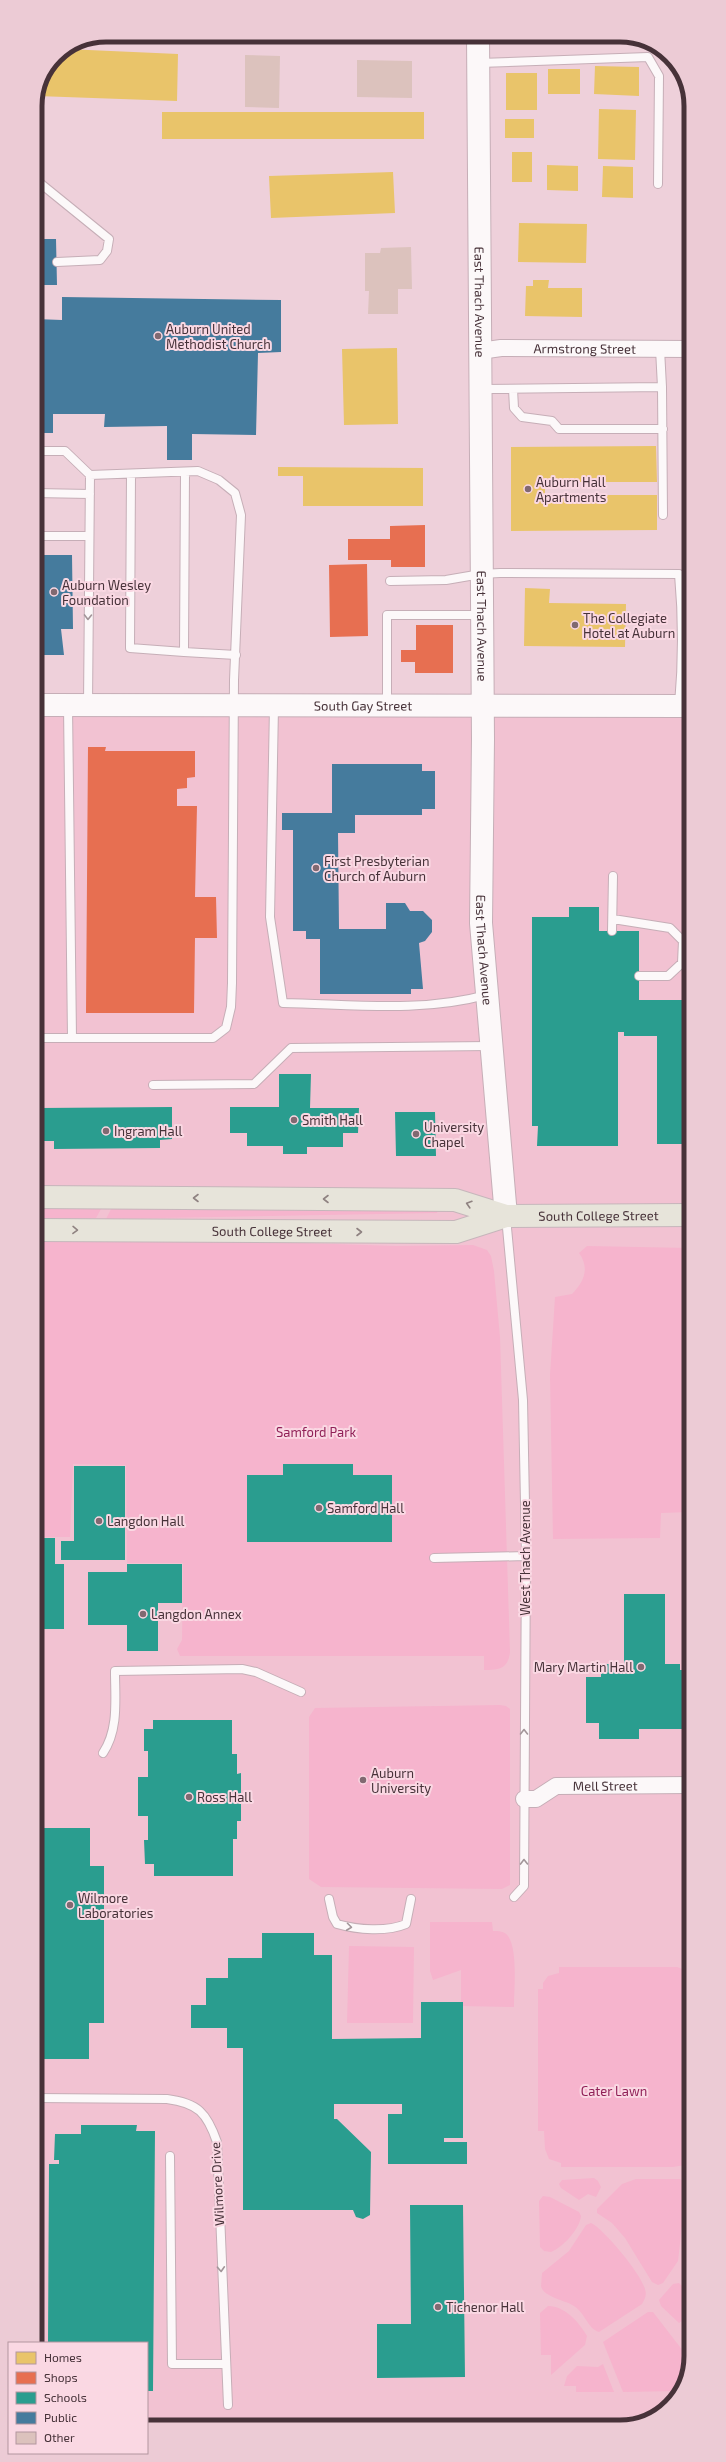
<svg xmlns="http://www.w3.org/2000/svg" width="726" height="2462" font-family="'Exo 2',sans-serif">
	<rect width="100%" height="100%" fill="#eed0da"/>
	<path fill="#f2c2d2" d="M35,705L690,706L691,2356L676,2399L634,2426L147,2427V2343H36Z"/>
	<path fill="#f6b4cd" d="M36,1209H101L96,1218H36Z
		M111,1209H438L437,1213L106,1219Z
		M36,1238L169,1239L396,1246L473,1245L487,1250L491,1256L494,1271L500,1337L510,1652C508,1669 499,1670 484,1670V1656H180L177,1649L182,1640L183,1563H127L126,1465L73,1464L70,1537H36Z
		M587,1246L690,1248V1512L661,1513L660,1538L553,1539L550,1375L555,1297L572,1294C584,1282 590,1268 579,1253Z
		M500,1705L506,1706L510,1709V1885L502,1889L321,1887L309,1879V1717L315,1708Z
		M430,1922H492L493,1931C499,1931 504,1931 508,1936C518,1950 514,1989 514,2007L461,2006V1970L433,1980L430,1971Z
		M349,1946L414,1947L413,2023H347Z
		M559,1967H677L691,1972V2052L688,2067L691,2080V2164L673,2167H561V2163L549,2159L545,2149L544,2131H538V1989H543V1983L548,1976L559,1973Z
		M594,2178L598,2181L601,2187L596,2197L588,2194L579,2200L561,2188L559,2184L562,2180Z
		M636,2179H680L684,2182L686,2190L678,2261L663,2283L658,2285L652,2282L625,2238L612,2223L597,2213V2209L622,2184Z
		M543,2196L550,2197L579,2212L581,2216C580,2229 562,2248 551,2252L544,2251L540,2247L539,2201Z
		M591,2223C604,2229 641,2274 645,2289C647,2295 645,2299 642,2304L599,2332C588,2329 585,2313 574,2306C565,2300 543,2297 541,2286L542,2273L569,2251L586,2225Z
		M679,2283L683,2287V2320L679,2323L661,2306L659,2300L673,2284Z
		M548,2306C565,2306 579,2322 587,2336L585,2345L551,2375V2355H541L540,2313Z
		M648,2312H653L690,2360L679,2391L623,2392L603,2342Z
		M603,2364L614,2392H576V2386H564L567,2376L577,2366L598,2367Z"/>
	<path fill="#e9c46a" d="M66,49L178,54L177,101L37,96L41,79L56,56Z
		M595,66L639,67V96L594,94Z
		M548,69H580V94H548Z
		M506,73H537V110H506Z
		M599,109L636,110L635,160L598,159Z
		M162,112H424V139H162Z
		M505,119H534V138H505Z
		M512,152H532V182H512Z
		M547,165L578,166V191L547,190Z
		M603,166L633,167V198L602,197Z
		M393,172L395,213L271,218L269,176Z
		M519,223L587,224L586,263L518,262Z
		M533,280H549L548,288H582V317L525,316L526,286H533Z
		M397,348L398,424L344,425L342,349Z
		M656,446L657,482H545V495H657V530L511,531V447Z
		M278,467L423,468V506H303V476H278Z
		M525,588L550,589L549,603L626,604L625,647L524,646Z"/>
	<path fill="#e76f51" d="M425,525V567H391V560H348V539H390V526Z
		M367,564L368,636L330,637L329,565Z
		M416,625H453V673H415V662H401V650H416Z
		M88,747H106L105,751H195V777L187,778V788L177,789V806H197L195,897H216L217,938H195L194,1013H86Z"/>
	<path fill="#2a9d8f" d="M569,907H599V931H639V1000H690V1144H657V1036H624V1032H618V1146H537L538,1126H532V917H569Z
		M279,1074H311L310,1108H359L358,1133H343V1147H307V1154H283V1146H247V1133H230V1107H279Z
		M172,1107V1139L160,1140V1148L54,1149V1141H40V1108Z
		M395,1112H435L436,1156H396Z
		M283,1464H353V1475H392V1542H247V1475H283Z
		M74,1466H125V1560H61V1541H74Z
		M36,1538H55V1564H64V1629H36Z
		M127,1564H182V1603H158V1651H127V1625H88V1572H127Z
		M624,1594H665V1664H680V1670H691V1729H639V1739H599V1723H586V1677H601V1664H624Z
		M153,1720H232V1754H237V1774L241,1773V1821H237V1839H233V1876H154V1864H145L144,1840H148V1816H138V1777H148V1751H144V1729H153Z
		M36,1828H90V1866H104V2023H89V2059H36Z
		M262,1933H314V1955H332V2039L421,2038V2002H463V2138H444V2142H467V2164H388V2114H402V2104H334V2119H337L371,2152L370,2215L363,2219L356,2217L353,2210H243V2048H227V2028H191V2005H206V1978H228V1958H262Z
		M81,2125H137L136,2131H155L153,2391H147V2343H48L49,2164H59V2160H54L55,2134H81Z
		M410,2205H463L465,2377L377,2378V2324H411Z"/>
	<path fill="#457b9d" d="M35,239H56L57,285H35Z
		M62,297L281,300V352L258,353L256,435L192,434V460H167V426L104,427L105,414H53V433H35V319L62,320Z
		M35,555H72L73,629H61L64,655H37L39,628L35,629Z
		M332,764H422V771H435V809H422V815H355V833H338L339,929H386V903H405L410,911H423L432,920V932L425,941L419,943L423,989H411V994H320V939H306V931H293V830H282V813H332Z"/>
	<path fill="#dcc2bd" d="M245,55L280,56L279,108L245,107Z
		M357,60L412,61V98L357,97Z
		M411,247L412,289H398V314H368L369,291H365V253H380L381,248Z"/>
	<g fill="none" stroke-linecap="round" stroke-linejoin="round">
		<g stroke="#c6aeb7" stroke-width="10">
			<path id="lane" d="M479,63L648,57L659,76L658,184
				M35,179L109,239L107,251L100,260L57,262
				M662,387L663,515
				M481,389L662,387L660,349
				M513,389L514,408L522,417L552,421L559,429H663
				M35,451H65L90,475
				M185,472L184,652L236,655
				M131,474L130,648L184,652
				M35,493L90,494
				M35,536H89
				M390,581L446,580L481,574L500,573L679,574C683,618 683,661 679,705
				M387,705V615H481
				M68,706L72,1038
				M274,707L270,917L283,1003C350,1004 421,1013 486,995
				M613,919L670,928L683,941L682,963L668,976H639
				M612,931L613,876
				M36,1038H213L226,1028L231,1007L232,983L234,680L241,515L235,493L219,480L198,471L90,475L88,705
				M153,1085L254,1084L291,1048L490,1046
				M506,1217L523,1400L526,1556L524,1886L514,1897
				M434,1558L526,1556
				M103,1753C119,1729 115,1699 115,1671L242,1669L256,1672L301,1692
				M329,1899L333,1917L337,1924C358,1930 387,1932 406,1924L411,1899
				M36,2098L167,2099C198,2103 207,2113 217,2142L228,2405
				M170,2156L172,2364H226"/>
		</g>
		<g stroke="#c6aeb7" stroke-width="18">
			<g id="street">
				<path id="s1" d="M480,351L501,348L690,349"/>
				<path id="s2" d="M524,1799H536L556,1786L691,1785"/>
			</g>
		</g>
		<g stroke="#c6aeb7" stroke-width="24">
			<g id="secondary">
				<path id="s3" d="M478,35L483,739L481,923L506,1216"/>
				<path id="s4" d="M35,705L690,706"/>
			</g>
		</g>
		<g stroke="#c6b6bb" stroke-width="24">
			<g id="primary">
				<path d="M36,1197L455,1200L506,1216"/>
				<path id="s5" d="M36,1230L456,1232L506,1216L690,1215"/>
			</g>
		</g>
		<use href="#lane" stroke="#fcf8f9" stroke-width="8"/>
		<use href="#street" stroke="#fcf8f9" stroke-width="16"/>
		<use href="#secondary" stroke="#fcf8f9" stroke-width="22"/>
		<use href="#primary" stroke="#e7e4da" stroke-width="22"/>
	</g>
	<defs><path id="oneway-chevron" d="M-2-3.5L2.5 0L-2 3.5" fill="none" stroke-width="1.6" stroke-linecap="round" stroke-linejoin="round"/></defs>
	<g stroke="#a29599">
		<use href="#oneway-chevron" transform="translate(88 617) rotate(91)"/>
		<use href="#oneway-chevron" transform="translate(524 1732) rotate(-90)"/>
		<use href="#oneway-chevron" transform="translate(524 1862) rotate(-91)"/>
		<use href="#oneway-chevron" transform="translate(349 1927) rotate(7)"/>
		<use href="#oneway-chevron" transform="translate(221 2269) rotate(87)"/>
	</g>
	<g stroke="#8f8281">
		<use href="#oneway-chevron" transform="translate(196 1198) rotate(-180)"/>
		<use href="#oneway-chevron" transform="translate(326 1199) rotate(-180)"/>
		<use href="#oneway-chevron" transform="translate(469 1204) rotate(-163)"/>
		<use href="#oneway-chevron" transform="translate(75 1230) rotate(1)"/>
		<use href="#oneway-chevron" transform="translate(359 1232)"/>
	</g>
	<g fill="#816971" stroke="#fad8e3" stroke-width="1.5">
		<circle cx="158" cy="336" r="4"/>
		<circle cx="528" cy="489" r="4"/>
		<circle cx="54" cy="592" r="4"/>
		<circle cx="575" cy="625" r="4"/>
		<circle cx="316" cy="868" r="4"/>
		<circle cx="294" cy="1120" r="4"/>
		<circle cx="106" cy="1131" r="4"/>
		<circle cx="416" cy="1134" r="4"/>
		<circle cx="319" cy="1508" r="4"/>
		<circle cx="99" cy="1521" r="4"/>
		<circle cx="143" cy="1614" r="4"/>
		<circle cx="641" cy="1667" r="4"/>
		<circle cx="363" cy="1780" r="4"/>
		<circle cx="189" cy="1797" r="4"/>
		<circle cx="70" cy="1905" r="4"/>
		<circle cx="438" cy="2307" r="4"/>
	</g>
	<g text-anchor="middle" stroke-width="4" stroke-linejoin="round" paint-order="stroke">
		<g font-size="13" fill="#473239" stroke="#fad8e3">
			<text dy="5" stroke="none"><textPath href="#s3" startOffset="267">East Thach Avenue</textPath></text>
			<text dy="5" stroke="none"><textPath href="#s1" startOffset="105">Armstrong Street</textPath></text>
			<text dy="5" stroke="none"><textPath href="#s3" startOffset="591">East Thach Avenue</textPath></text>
			<text dy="5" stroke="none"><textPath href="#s4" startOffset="328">South Gay Street</textPath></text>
			<text dy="5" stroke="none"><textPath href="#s3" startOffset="915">East Thach Avenue</textPath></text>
			<text dy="5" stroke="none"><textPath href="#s5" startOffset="565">South College Street</textPath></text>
			<text dy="5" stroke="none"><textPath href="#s5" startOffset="236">South College Street</textPath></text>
			<text transform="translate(525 1558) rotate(-90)" y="5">West Thach Avenue</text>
			<text dy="5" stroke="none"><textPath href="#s2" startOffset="85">Mell Street</textPath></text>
			<text transform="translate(217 2184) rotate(-93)" y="5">Wilmore Drive</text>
		</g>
		<g font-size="13" fill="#473239" stroke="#fad8e3" text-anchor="start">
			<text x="166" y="334">Auburn United<tspan x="166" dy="15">Methodist Church</tspan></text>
			<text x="536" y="487">Auburn Hall<tspan x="536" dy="15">Apartments</tspan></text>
			<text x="62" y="590">Auburn Wesley<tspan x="62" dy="15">Foundation</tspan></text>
			<text x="583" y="623">The Collegiate<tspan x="583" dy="15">Hotel at Auburn</tspan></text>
			<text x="324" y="866">First Presbyterian<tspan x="324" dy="15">Church of Auburn</tspan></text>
			<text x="302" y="1125">Smith Hall</text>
			<text x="424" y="1132">University<tspan x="424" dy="15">Chapel</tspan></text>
			<text x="114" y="1136">Ingram Hall</text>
			<text x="327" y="1513">Samford Hall</text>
			<text x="107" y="1526">Langdon Hall</text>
			<text x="151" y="1619">Langdon Annex</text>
			<text x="633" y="1672" text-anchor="end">Mary Martin Hall</text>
			<text x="371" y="1778">Auburn<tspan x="371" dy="15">University</tspan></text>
			<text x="197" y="1802">Ross Hall</text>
			<text x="78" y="1903">Wilmore<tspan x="78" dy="15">Laboratories</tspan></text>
			<text x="446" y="2312">Tichenor Hall</text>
		</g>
		<g font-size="13" fill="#902057" stroke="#fad8e3">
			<text x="316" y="1437">Samford Park</text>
			<text x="614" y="2096">Cater Lawn</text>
		</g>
	</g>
	<path d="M0 0H726V2462H0ZM106 42H620A64 64 0 0 1 684 106V2356A64 64 0 0 1 620 2420H106A64 64 0 0 1 42 2356V106A64 64 0 0 1 106 42Z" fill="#eccbd5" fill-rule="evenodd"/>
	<path fill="none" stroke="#473239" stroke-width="5" d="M106 42H620A64 64 0 0 1 684 106V2356A64 64 0 0 1 620 2420H106A64 64 0 0 1 42 2356V106A64 64 0 0 1 106 42Z"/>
	<rect x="8" y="2342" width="140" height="112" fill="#fad8e3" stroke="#b2969f"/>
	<rect x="16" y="2352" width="20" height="12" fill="#e9c46a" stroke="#b2969f"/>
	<text x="44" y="2362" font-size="12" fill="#473239">Homes</text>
	<rect x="16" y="2372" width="20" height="12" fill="#e76f51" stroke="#b2969f"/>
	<text x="44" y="2382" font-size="12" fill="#473239">Shops</text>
	<rect x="16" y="2392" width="20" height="12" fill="#2a9d8f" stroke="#b2969f"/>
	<text x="44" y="2402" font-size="12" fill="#473239">Schools</text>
	<rect x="16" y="2412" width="20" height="12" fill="#457b9d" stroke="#b2969f"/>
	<text x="44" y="2422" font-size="12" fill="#473239">Public</text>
	<rect x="16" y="2432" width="20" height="12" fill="#dcc2bd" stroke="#b2969f"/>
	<text x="44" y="2442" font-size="12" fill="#473239">Other</text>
</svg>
